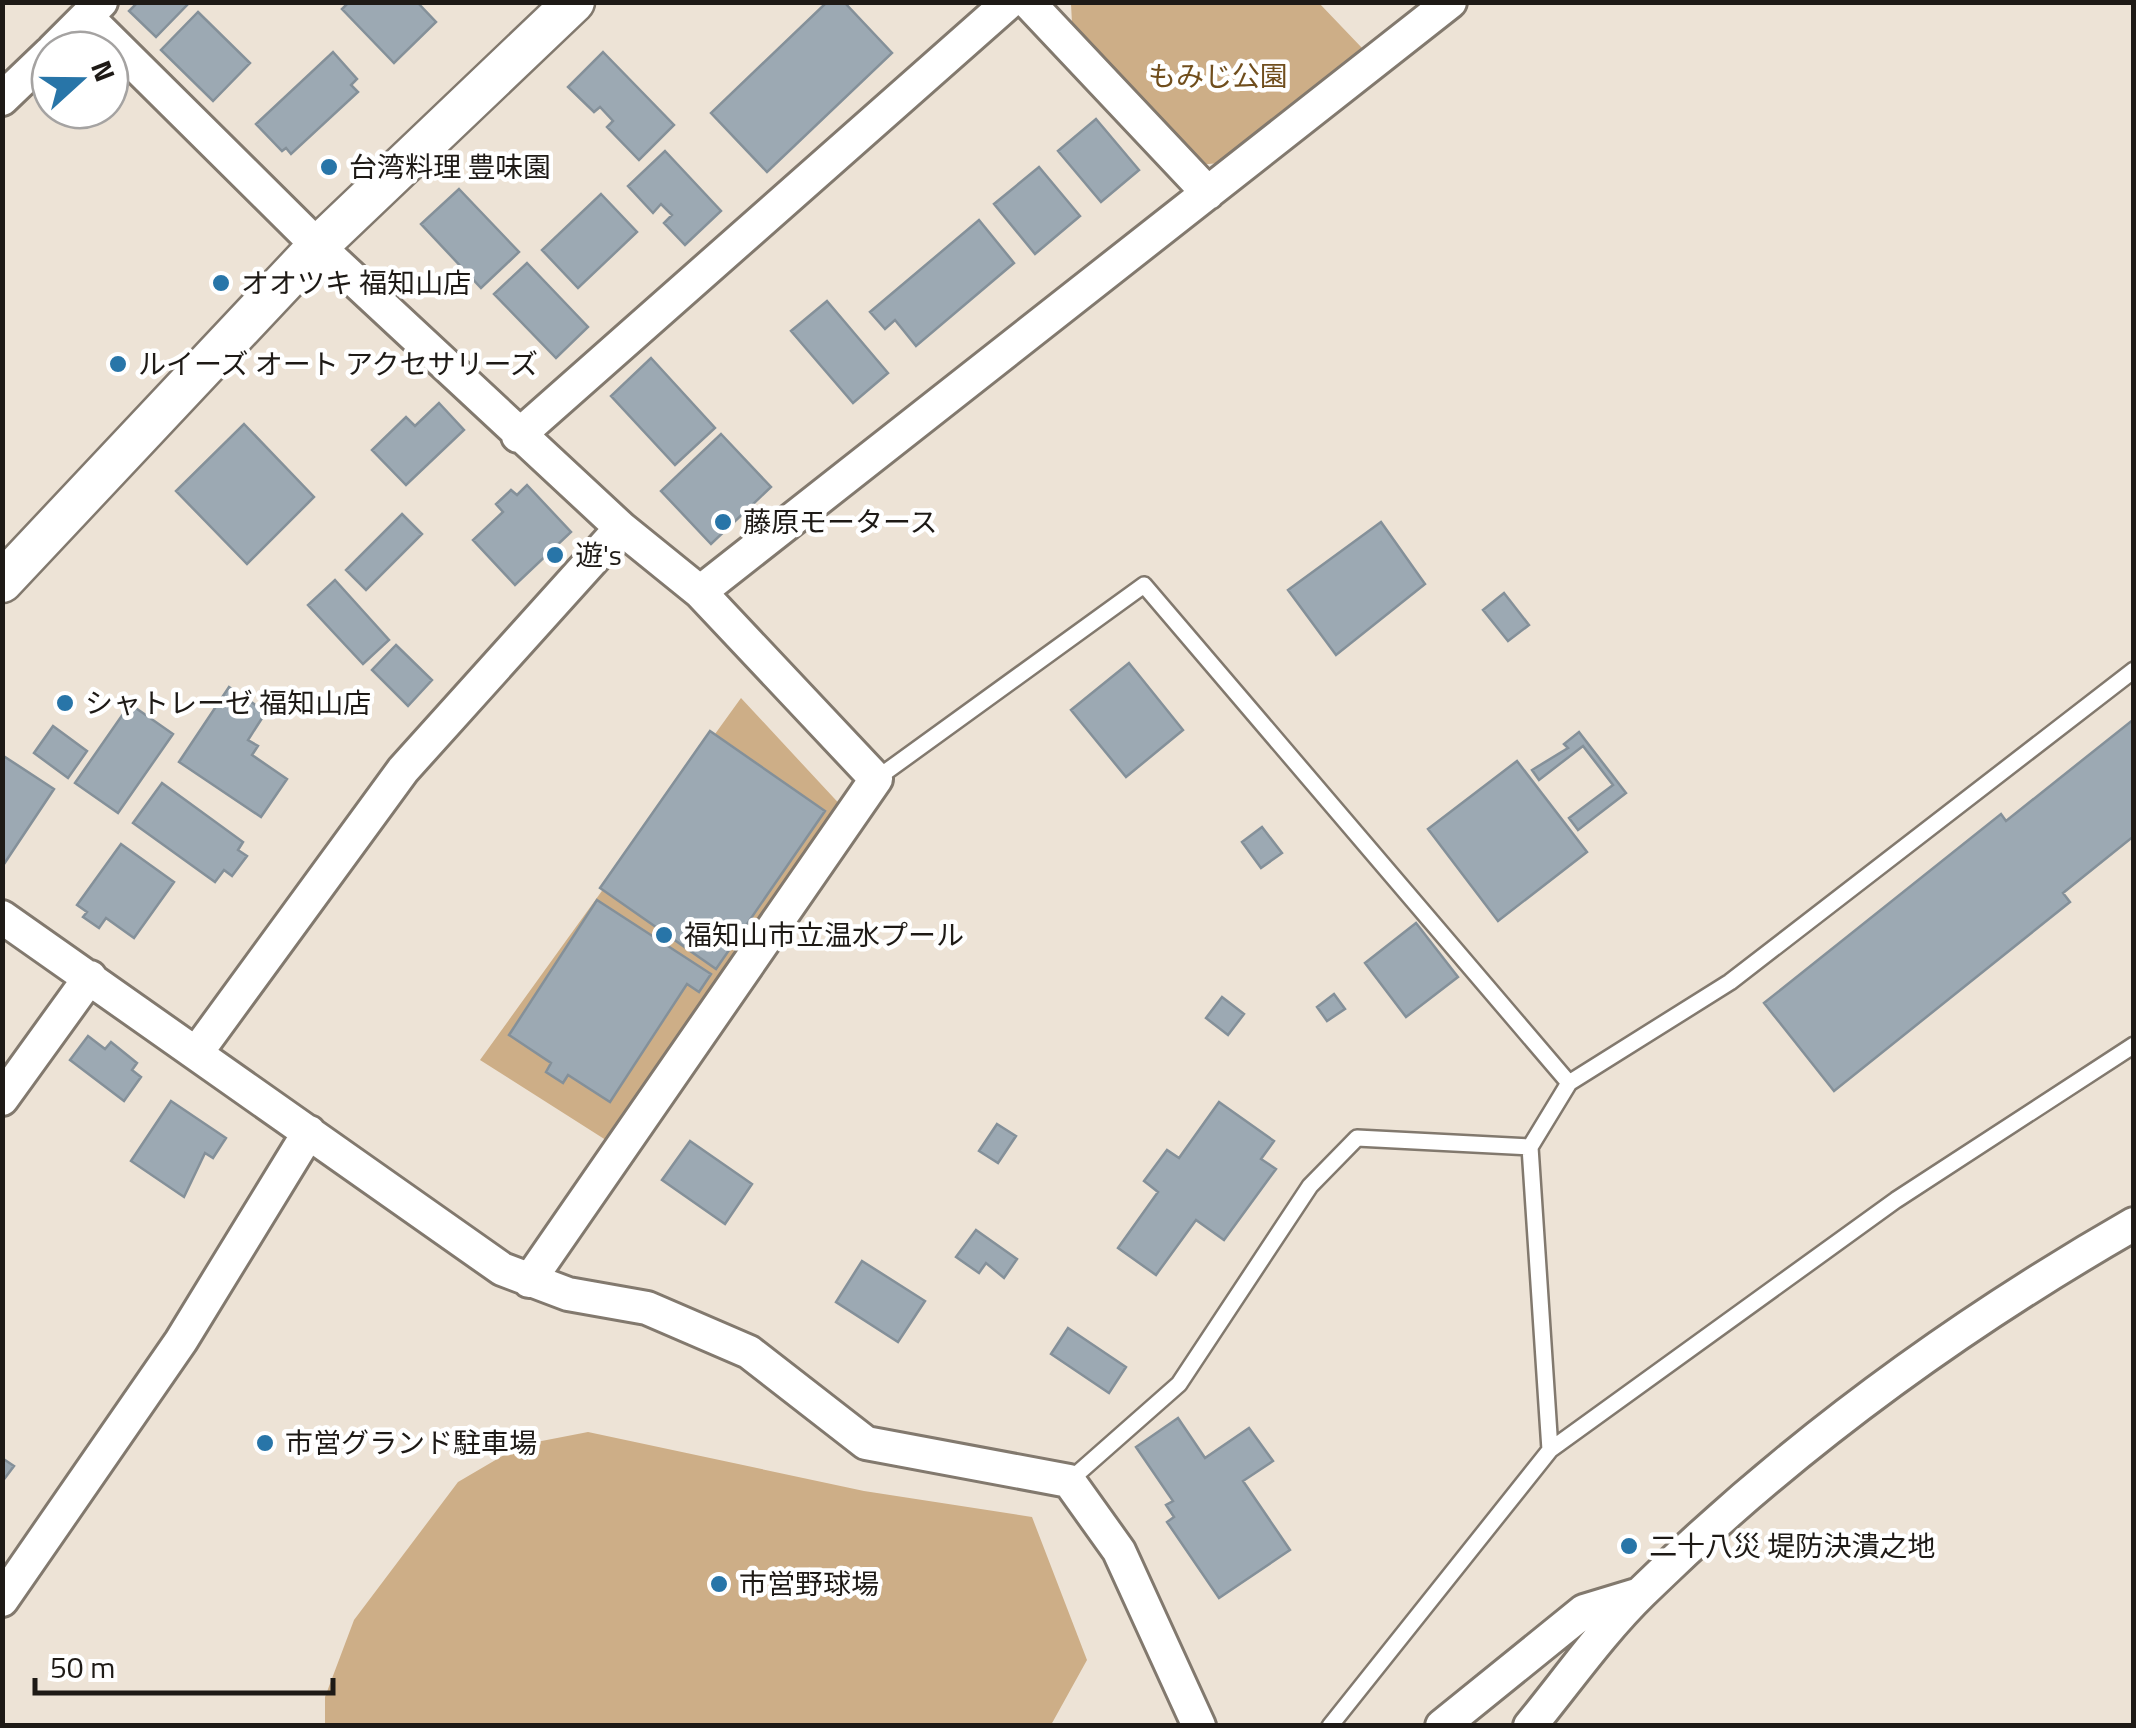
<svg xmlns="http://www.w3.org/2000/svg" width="2136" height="1728" font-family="'Titillium Web','Noto Sans JP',sans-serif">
	<rect width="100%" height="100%" fill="#ede3d6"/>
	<path fill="#cdae87" d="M1319,3L1363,49L1230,162L1198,165L1072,23L1071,4Z
		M741,698L846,811L609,1142L480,1060Z
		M588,1432L864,1491L1032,1517L1087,1660L1051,1725H325V1697L354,1620L458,1482L521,1445Z"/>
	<path fill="#9ca9b3" stroke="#849099" stroke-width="2.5" d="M138,2H190L156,37L129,11Z
		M349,2H417L436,22L394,63L342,9Z
		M827,2H844L892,53L767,172L711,113Z
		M198,12L250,63L213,101L161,50Z
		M333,52L357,79L351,85L358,92L291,154L286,148L282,151L256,124Z
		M603,52L674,125L639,160L607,127L613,121L600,107L594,112L568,87Z
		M1096,119L1139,170L1101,202L1058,151Z
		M665,151L721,211L685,245L664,223L672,215L661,204L653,213L628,186Z
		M1039,167L1080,216L1035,254L994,204Z
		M459,189L519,252L481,288L421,224Z
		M601,194L637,232L578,288L542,250Z
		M979,220L1014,263L916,346L895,320L885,329L870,312Z
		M527,263L588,327L556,358L494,294Z
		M827,301L888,373L853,403L791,331Z
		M651,358L715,428L675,465L611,396Z
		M439,403L464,430L406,485L372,450L406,417L415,426Z
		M244,424L314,497L247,564L176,491Z
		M721,434L771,487L711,544L661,491Z
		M527,485L571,532L515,585L473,540L503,512L496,504L511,490L517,495Z
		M402,514L422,534L366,590L346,570Z
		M1381,522L1425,584L1336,655L1288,590Z
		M335,580L389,640L363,664L308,605Z
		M1504,593L1529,625L1508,641L1483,610Z
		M396,645L432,680L408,706L372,670Z
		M1129,663L1183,730L1126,777L1071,710Z
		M229,687L266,712L248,740L258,746L252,755L287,779L261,817L179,762Z
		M130,704L173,734L118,813L75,783Z
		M2134,719V836L2063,893L2070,902L1834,1091L1764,1003L2001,814L2006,821Z
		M53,726L87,751L68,778L34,753Z
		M710,731L825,811L716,969L600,888Z
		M1579,732L1626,793L1578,830L1569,818L1613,785L1583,746L1539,780L1532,770L1568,748L1564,744Z
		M2,755L54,789L2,867Z
		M1517,761L1587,852L1498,921L1428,829Z
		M162,783L243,842L238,850L247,856L232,876L224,870L215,882L133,823Z
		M1262,827L1282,853L1261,868L1242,842Z
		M121,844L174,882L134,938L106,918L99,928L83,917L87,912L77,905Z
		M597,900L711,974L699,992L687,984L610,1102L568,1075L563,1083L546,1072L551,1063L509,1035Z
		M1416,923L1458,977L1406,1017L1365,963Z
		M1334,994L1345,1009L1327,1021L1317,1007Z
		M1222,997L1244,1014L1228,1035L1206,1018Z
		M88,1036L105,1049L111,1042L137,1063L132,1070L141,1077L124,1101L70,1060Z
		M171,1101L226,1138L213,1158L205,1153L184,1197L131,1161Z
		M1219,1102L1274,1141L1261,1159L1276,1169L1224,1240L1196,1220L1156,1275L1118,1248L1158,1192L1144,1181L1167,1150L1179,1158Z
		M997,1124L1016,1136L998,1163L979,1151Z
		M690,1141L752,1184L725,1224L662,1180Z
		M976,1230L1017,1259L1004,1278L986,1263L979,1273L956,1257Z
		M862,1261L925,1301L898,1342L836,1302Z
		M1068,1328L1126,1367L1109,1393L1051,1354Z
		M1178,1418L1205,1458L1249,1428L1273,1461L1243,1481L1290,1550L1219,1598L1167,1522L1174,1517L1166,1505L1173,1501L1136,1447Z
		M2,1458L14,1466L2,1482Z"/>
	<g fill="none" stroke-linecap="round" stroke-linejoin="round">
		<g stroke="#82796e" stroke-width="20">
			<path id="service" d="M876,779L1144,585L1569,1083
				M1550,1450L1530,1147L1569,1083L1730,982L2134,670
				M1069,1481L1179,1384L1310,1186L1357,1138L1530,1147
				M1330,1726L1550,1450L1896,1200L2134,1045"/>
		</g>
		<g stroke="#82796e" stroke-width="38">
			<path id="minor" d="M1028,2L1208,193
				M87,17L318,246L621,528L403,770L197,1052
				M53,50L101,2
				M2,99L50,53
				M518,436L1009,2
				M700,592L1450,2
				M2,917L502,1269L568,1294L647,1308L749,1352L866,1443L1069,1481L1119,1551L1199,1726
				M2,1099L90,977
				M529,1281L876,779L700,592L621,528
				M2,1600L181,1341L309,1132
				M1442,1726L1584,1611L1640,1594
				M1530,1726C1567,1681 1601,1632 1642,1592C1789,1448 1956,1326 2134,1224"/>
		</g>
		<g stroke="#82796e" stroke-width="45">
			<path id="tertiary" d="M2,582L318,246L574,2"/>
		</g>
		<use href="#service" stroke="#fff" stroke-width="15"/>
		<use href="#minor" stroke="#fff" stroke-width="32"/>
		<use href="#tertiary" stroke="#fff" stroke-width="40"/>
	</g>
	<g fill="#2875a8" stroke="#fff" stroke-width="4">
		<circle cx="329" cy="167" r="10"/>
		<circle cx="221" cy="283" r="10"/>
		<circle cx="118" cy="364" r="10"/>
		<circle cx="723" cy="522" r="10"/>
		<circle cx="555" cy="555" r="10"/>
		<circle cx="65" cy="703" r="10"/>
		<circle cx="664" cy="935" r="10"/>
		<circle cx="265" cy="1443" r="10"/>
		<circle cx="1629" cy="1546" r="10"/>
		<circle cx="719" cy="1584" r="10"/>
	</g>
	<g text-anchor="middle" stroke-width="9" stroke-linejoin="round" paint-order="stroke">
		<g font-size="28" fill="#704e1d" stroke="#fff">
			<text x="1218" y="86">もみじ公園</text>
		</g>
		<g font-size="28" fill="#1e1a16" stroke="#fff" text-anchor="start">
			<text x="349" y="177">台湾料理 豊味園</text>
			<text x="241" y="293">オオツキ 福知山店</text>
			<text x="138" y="374">ルイーズ オート アクセサリーズ</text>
			<text x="743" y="532">藤原モータース</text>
			<text x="575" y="565">遊's</text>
			<text x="85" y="713">シャトレーゼ 福知山店</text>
			<text x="684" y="945">福知山市立温水プール</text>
			<text x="285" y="1453">市営グランド駐車場</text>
			<text x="1649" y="1556">二十八災 堤防決潰之地</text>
			<text x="739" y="1594">市営野球場</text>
		</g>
	</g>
	<rect width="2136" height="1728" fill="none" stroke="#1e1a16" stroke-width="10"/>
	<g transform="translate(80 80) rotate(69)"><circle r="48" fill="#ffffff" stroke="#a5a3a2" stroke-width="2.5"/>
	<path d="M0-8L18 38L0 25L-18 38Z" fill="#2875a8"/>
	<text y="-15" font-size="28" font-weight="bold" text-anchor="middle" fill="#1e1a16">N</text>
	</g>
	<path d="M35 1678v15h298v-15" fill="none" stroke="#1e1a16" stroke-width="5"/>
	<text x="50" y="1678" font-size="30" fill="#1e1a16" stroke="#ffffff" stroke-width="8" paint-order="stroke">50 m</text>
</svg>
